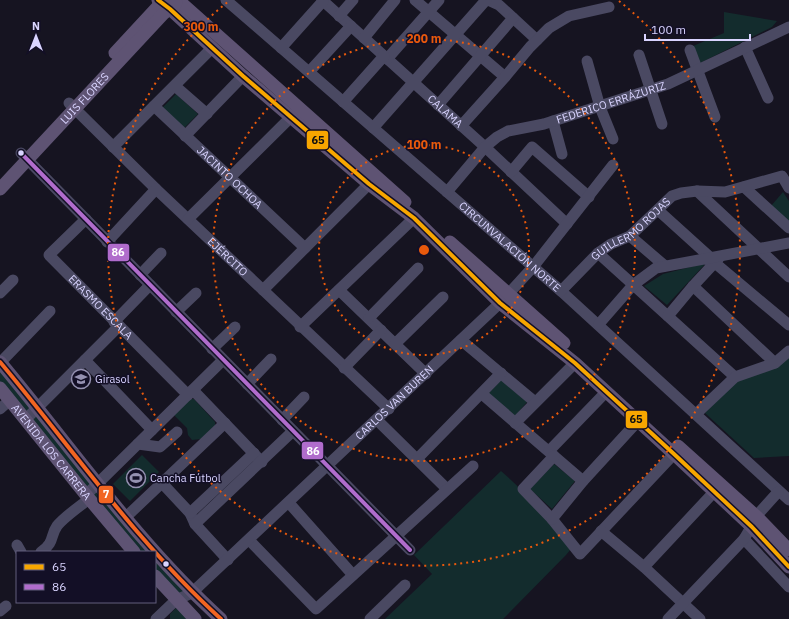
<svg xmlns="http://www.w3.org/2000/svg" width="789" height="619" font-family="'IBM Plex Sans',sans-serif">
	<rect width="100%" height="100%" fill="#161421"/>
	<path fill="#132c2d" d="M724,12L777,21L772,27L700,63L693,46L724,33Z
		M176,94L198,114L183,129L161,109Z
		M783,192L789,201V221L771,206Z
		M706,263L667,305L644,286L663,274Z
		M789,357V456L754,458L705,413L736,382Z
		M0,365L154,552H137L0,384Z
		M501,380L527,402L515,416L488,394Z
		M190,399H194L215,422V426L201,439L192,440L188,435L187,428L174,415Z
		M142,455L159,472L130,501L113,484Z
		M554,464L575,481L552,509L530,489Z
		M501,471C528,494 549,521 571,549L566,555L503,619H385L432,574L414,555Z
		M155,553L188,591L176,597L155,573Z
		M176,608L190,619H170V614Z"/>
	<g fill="none" stroke-linecap="round" stroke-linejoin="round">
		<g stroke="#4a4962" stroke-width="11">
			<path id="s1" d="M226,0L561,291L789,500"/>
			<path id="s2" d="M322,0L485,147L567,224"/>
			<path d="M415,0L505,77"/>
			<path d="M488,0L499,5L537,40"/>
			<path d="M339,16L353,0"/>
			<path d="M364,38L395,0"/>
			<path d="M745,47L768,98"/>
			<path d="M281,48L323,1"/>
			<path d="M690,50L715,117"/>
			<path d="M639,55L662,124"/>
			<path d="M387,59L439,0"/>
			<path d="M587,61L600,107L613,139"/>
			<path d="M309,72L351,26"/>
			<path d="M175,86L207,114"/>
			<path d="M343,102L384,56"/>
			<path id="s3" d="M69,103L156,189L389,409"/>
			<path d="M438,105L513,18"/>
			<path id="s4" d="M154,106L305,248"/>
			<path d="M553,121L562,154"/>
			<path d="M461,126L505,77L530,47L549,28L569,16L609,7"/>
			<path d="M373,128L486,0"/>
			<path d="M185,136L243,76"/>
			<path d="M113,147L212,48"/>
			<path d="M21,153L410,550"/>
			<path d="M511,172L532,147L589,197"/>
			<path d="M744,187L789,228"/>
			<path d="M697,191L789,277"/>
			<path id="s5" d="M447,192L485,147L497,137L508,131L544,124L668,84L789,27"/>
			<path d="M659,211L711,258"/>
			<path id="s6" d="M86,219L49,255L188,395"/>
			<path d="M188,219L291,117"/>
			<path d="M630,236L665,266"/>
			<path d="M107,242L156,189"/>
			<path d="M598,253L735,377"/>
			<path d="M706,259L715,263L789,325"/>
			<path d="M140,275L161,253"/>
			<path d="M693,286L775,363"/>
			<path d="M263,290L369,184"/>
			<path d="M339,290L426,374"/>
			<path id="s7" d="M561,291L598,253L611,244L630,236L672,196L681,193L697,191L725,192L782,176L789,188"/>
			<path d="M0,293L13,280"/>
			<path d="M176,312L196,293"/>
			<path d="M668,316L693,286L719,258"/>
			<path d="M369,318L418,268"/>
			<path d="M114,322L150,285"/>
			<path d="M599,324L633,285L656,268L789,243"/>
			<path d="M300,327L414,218"/>
			<path d="M461,340L535,402"/>
			<path d="M395,344L443,297"/>
			<path d="M212,349L235,327"/>
			<path d="M85,360L152,430"/>
			<path d="M1,362L50,311"/>
			<path d="M344,368L381,330"/>
			<path d="M247,384L271,359"/>
			<path d="M193,390L262,462"/>
			<path d="M482,394L583,481"/>
			<path d="M0,409L10,400"/>
			<path d="M697,413L735,377L775,363L789,351"/>
			<path d="M25,420L119,326"/>
			<path d="M282,420L304,397"/>
			<path d="M377,420L447,489"/>
			<path d="M515,423L575,363"/>
			<path d="M138,444L160,447L177,432"/>
			<path d="M549,451L606,392"/>
			<path d="M554,456L523,489L552,519L580,554L674,454"/>
			<path d="M417,459L501,373"/>
			<path d="M162,483L190,513L195,524L228,560"/>
			<path d="M86,495L223,360"/>
			<path d="M289,503L353,575"/>
			<path d="M190,513L254,453"/>
			<path d="M126,517L225,423"/>
			<path d="M552,519L583,481L638,421"/>
			<path d="M195,524L293,431"/>
			<path d="M601,531L644,567L700,619"/>
			<path d="M744,539L789,587"/>
			<path d="M249,540L316,609L473,466"/>
			<path d="M17,545L21,552"/>
			<path d="M41,552C55,542 50,536 57,526C64,517 80,506 89,499"/>
			<path d="M644,567L714,492"/>
			<path d="M0,611L6,606"/>
			<path id="s8" d="M156,619L176,600L192,593L199,586L500,303L533,267L613,165"/>
			<path d="M370,619L405,585"/>
			<path d="M668,619L744,539L760,512L778,492"/>
		</g>
		<g stroke="#5e5373" stroke-width="13">
			<path d="M158,0L170,9L243,76L369,184L414,218L500,303L575,363L674,454L752,527L789,567"/>
			<path d="M178,0L405,202"/>
			<path d="M115,53L164,0"/>
			<path id="s9" d="M0,189L163,14L176,3"/>
			<path d="M450,242L564,343"/>
			<path d="M0,362C72,448 137,543 221,619"/>
			<path id="s10" d="M0,388L86,495L134,552"/>
			<path d="M678,446L757,517L789,550"/>
			<path d="M155,576L195,619"/>
		</g>
		<g stroke="#130f26" stroke-width="7">
			<path id="bus-1" d="M158,0L170,9L243,76L369,184L414,218L500,303L575,363L674,454L752,527L789,567"/>
		</g>
		<g stroke="#130f26" stroke-width="7">
			<path id="bus-2" d="M21,153L410,550"/>
		</g>
		<g stroke="#130f26" stroke-width="7">
			<path id="bus-3" d="M0,362C72,448 137,543 221,619"/>
		</g>
		<use href="#bus-1" stroke="#f7a600" stroke-width="4"/>
		<use href="#bus-2" stroke="#b06ccc" stroke-width="4"/>
		<use href="#bus-3" stroke="#f26522" stroke-width="4"/>
	</g>
	<g fill="none" stroke="#e8590c" stroke-width="2" stroke-dasharray="2 4">
		<circle cx="424" cy="250" r="105"/>
		<circle cx="424" cy="250" r="211"/>
		<path d="M619 1A316 316 0 1 1 229 1"/>
	</g>
	<defs>
		<g id="school-ring" transform="scale(1)"><circle r="9.5" fill="#130f26" stroke="#9591b1" stroke-width="1.5"/><path d="M0-5L7-2L0 1L-7-2ZM-4 1L0 2.5L4 1V4Q0 6-4 4Z" fill="#9591b1"/></g>
		<g id="stadium-ring" transform="scale(1)"><circle r="9.5" fill="#130f26" stroke="#9591b1" stroke-width="1.5"/><path d="M0-5a6.5 5 0 1 0 0 10a6.5 5 0 1 0 0-10ZM-3.5-1.8h7v3.6h-7Z" fill="#9591b1"/></g>
	</defs>
	<g fill-rule="evenodd">
		<use href="#school-ring" x="81" y="379"/>
		<use href="#stadium-ring" x="136" y="478"/>
	</g>
	<g fill="#d9d4ff" stroke="#130f26" stroke-width="1.5">
		<circle cx="21" cy="153" r="3.5"/>
		<circle cx="166" cy="564" r="3.5"/>
	</g>
	<g text-anchor="middle" stroke-width="3" stroke-linejoin="round" paint-order="stroke">
		<g font-size="11" fill="#d9d4ff" stroke="#130f26">
			<text dy="4" stroke="none"><textPath href="#s9" startOffset="124">LUIS FLORES</textPath></text>
			<text dy="4" stroke="none"><textPath href="#s5" startOffset="194">FEDERICO ERRÁZURIZ</textPath></text>
			<text dy="4" stroke="none"><textPath href="#s2" startOffset="166">CALAMA</textPath></text>
			<text dy="4" stroke="none"><textPath href="#s4" startOffset="104">JACINTO OCHOA</textPath></text>
			<text dy="4" stroke="none"><textPath href="#s7" startOffset="94">GUILLERMO ROJAS</textPath></text>
			<text dy="4" stroke="none"><textPath href="#s1" startOffset="376">CIRCUNVALACIÓN NORTE</textPath></text>
			<text dy="4" stroke="none"><textPath href="#s3" startOffset="221">EJÉRCITO</textPath></text>
			<text dy="4" stroke="none"><textPath href="#s6" startOffset="125">ERASMO ESCALA</textPath></text>
			<text dy="4" stroke="none"><textPath href="#s8" startOffset="323">CARLOS VAN BUREN</textPath></text>
			<text dy="4" stroke="none"><textPath href="#s10" startOffset="82">AVENIDA LOS CARRERA</textPath></text>
		</g>
		<g font-size="11" fill="#d9d4ff" stroke="#130f26" text-anchor="start">
			<text x="95" y="383">Girasol</text>
			<text x="150" y="482">Cancha Fútbol</text>
		</g>
	</g>
	<circle cx="424" cy="250" r="6" fill="#e8590c" stroke="#130f26" stroke-width="2"/>
	<g font-size="12" text-anchor="middle" font-weight="bold" fill="#e8590c" stroke="#130f26" stroke-width="3" stroke-linejoin="round" paint-order="stroke">
		<text x="201" y="31">300 m</text>
		<text x="424" y="43">200 m</text>
		<text x="424" y="149">100 m</text>
	</g>
	<g stroke="#130f26" stroke-width="1.5">
		<rect x="306" y="130" width="23" height="20" rx="4" fill="#f7a600"/>
		<rect x="107" y="243" width="23" height="19" rx="4" fill="#b06ccc"/>
		<rect x="625" y="410" width="23" height="19" rx="4" fill="#f7a600"/>
		<rect x="301" y="441" width="23" height="19" rx="4" fill="#b06ccc"/>
		<rect x="98" y="485" width="16" height="19" rx="4" fill="#f26522"/>
	</g>
	<g font-size="11" text-anchor="middle" font-weight="bold" fill="#fff">
		<text x="118" y="256">86</text>
		<text x="313" y="455">86</text>
		<text x="106" y="498">7</text>
	</g>
	<g font-size="11" text-anchor="middle" font-weight="bold" fill="#111">
		<text x="318" y="144">65</text>
		<text x="636" y="423">65</text>
	</g>
	<rect x="16" y="551" width="140" height="52" fill="#130f26" stroke="#625e7d"/>
	<rect x="24" y="564" width="20" height="6" fill="#f7a600" stroke="#625e7d"/>
	<text x="52" y="571" font-size="12" fill="#d9d4ff">65</text>
	<rect x="24" y="584" width="20" height="6" fill="#b06ccc" stroke="#625e7d"/>
	<text x="52" y="591" font-size="12" fill="#d9d4ff">86</text>
	<g transform="translate(36 36)" stroke="#130f26" stroke-width="3" paint-order="stroke">
	<path d="M0-3L7 15L0 10L-7 15Z" fill="#d9d4ff"/>
	<text y="-6" font-size="11" font-weight="bold" text-anchor="middle" fill="#d9d4ff">N</text>
	</g>
	<path d="M645 34v6h105v-6" fill="none" stroke="#d9d4ff" stroke-width="2"/>
	<text x="651" y="34" font-size="12" fill="#d9d4ff" stroke="#130f26" stroke-width="3" paint-order="stroke">100 m</text>
</svg>
